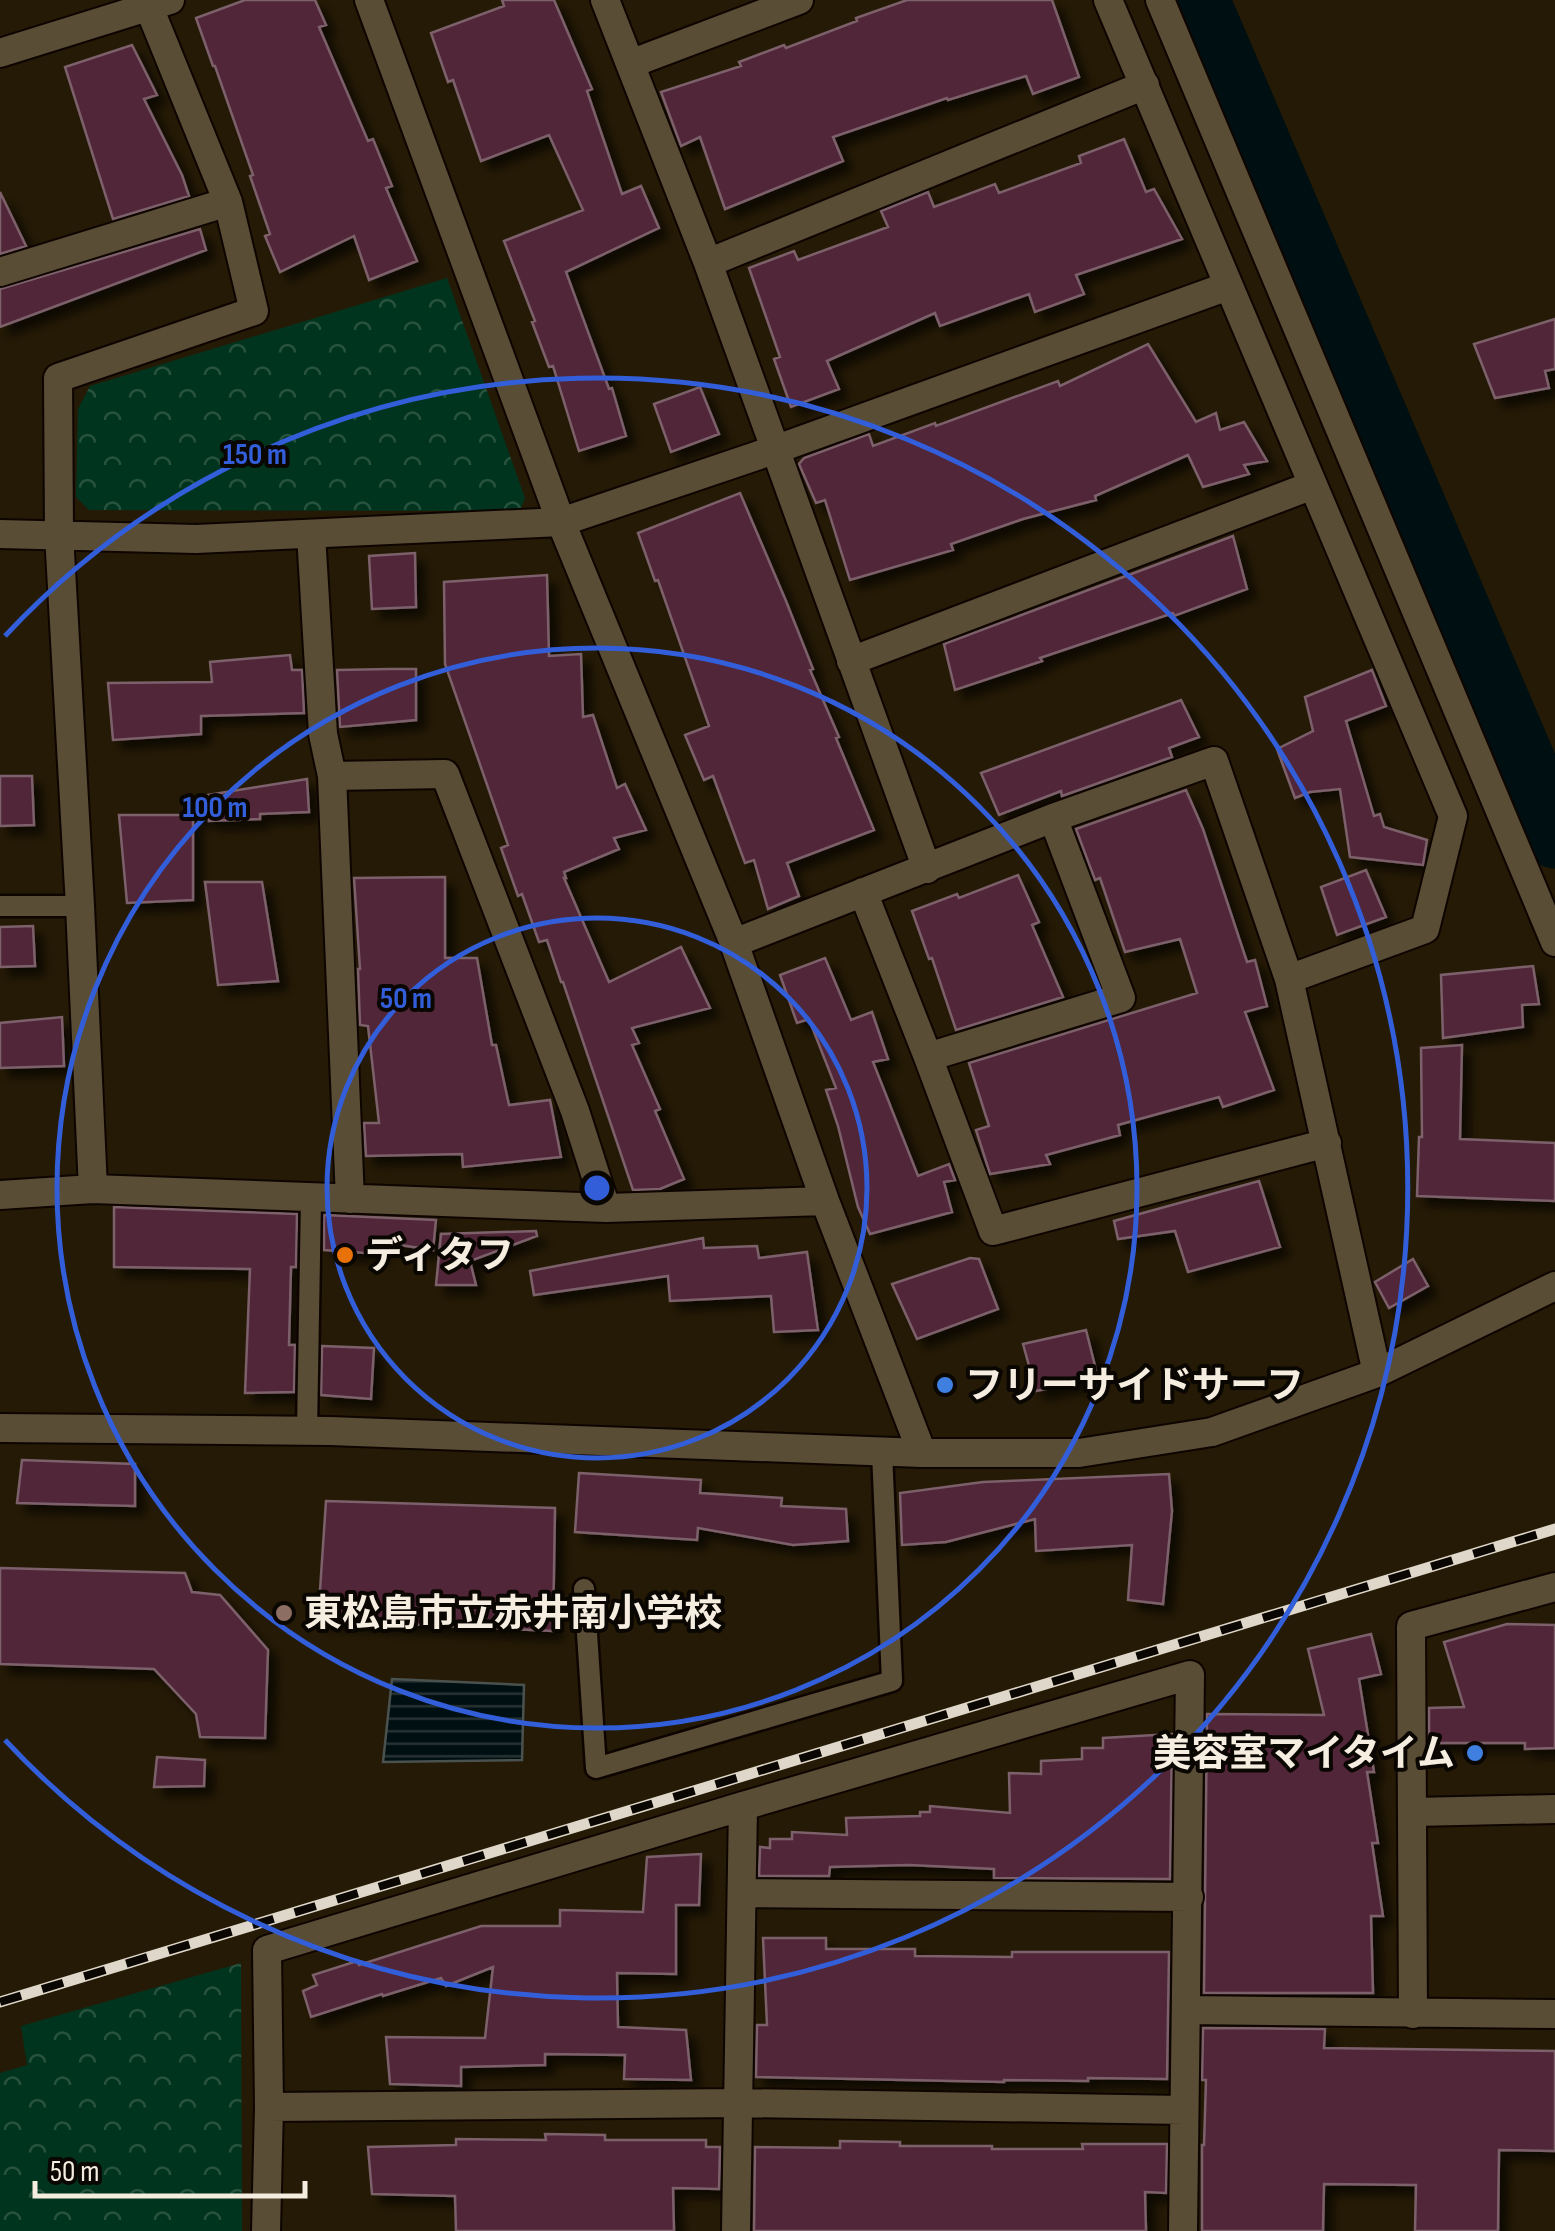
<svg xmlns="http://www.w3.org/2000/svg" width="1555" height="2231" font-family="'Sofia Sans Condensed','Noto Sans JP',sans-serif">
	<defs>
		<pattern id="forest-crowns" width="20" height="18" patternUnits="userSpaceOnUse" patternTransform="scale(2.5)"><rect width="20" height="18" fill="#01341e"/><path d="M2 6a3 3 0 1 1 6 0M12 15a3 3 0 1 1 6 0" fill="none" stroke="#27523e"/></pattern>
		<pattern id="water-rules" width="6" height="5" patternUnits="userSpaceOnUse" patternTransform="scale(2.5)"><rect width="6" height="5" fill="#000f11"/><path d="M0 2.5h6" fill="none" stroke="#263233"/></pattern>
		<filter id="shadow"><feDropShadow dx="9" dy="9" stdDeviation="5" flood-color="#0009"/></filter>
	</defs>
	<rect width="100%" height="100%" fill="#251a05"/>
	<path fill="url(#forest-crowns)" d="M447,278L525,498L520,511L89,510L76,497L78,409L90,386Z
		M241,1963L242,2231H0V2073L27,2065L21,2026Z"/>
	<path fill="url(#water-rules)" stroke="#4a524f" stroke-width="2.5" d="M392,1679L524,1685L522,1760L383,1762Z"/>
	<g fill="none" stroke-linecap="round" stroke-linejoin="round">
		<path stroke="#000f11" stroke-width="65" d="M1197,0L1555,836"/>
	</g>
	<path fill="#512639" stroke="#7c606b" stroke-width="2.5" filter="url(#shadow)" d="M245,0H315L326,25L319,27L368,141L373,139L392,186L386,188L417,261L369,280L354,236L280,272L265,236L270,234L250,176L253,175L215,66H213L196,18Z
		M502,0H554L592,89L587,91L622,194L641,186L659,228L566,272L609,389L612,388L626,436L579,451L553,366L549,367L532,322L535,321L504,241L583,210L549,135L481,161L453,80L448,82L431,33L504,6Z
		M907,0H1052L1079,77L1033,94L1026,76L948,100L947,98L833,137L843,161L725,209L700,137L681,146L661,92L741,66L739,62L784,45L786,48L857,21L856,18Z
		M132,45L157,95L144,99L182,175L189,196L113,219L65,67Z
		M1124,139L1146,192L1154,189L1182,239L1076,275L1084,294L1035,312L1029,294L940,326L935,313L827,361L839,389L791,407L774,359L780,357L749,268L794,251L798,260L888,227L881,211L928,192L934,207L995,184L999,193L1081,163L1079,156Z
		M0,192L26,246L0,254Z
		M200,229L206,250L0,327V289Z
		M1555,319V369L1545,371L1549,388L1495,398L1474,344Z
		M1148,344L1196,422L1216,413L1220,430L1244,422L1267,461L1244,465L1249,474L1203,487L1188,455L1095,496L1096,500L1023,519L951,544L953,550L850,580L825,500L816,503L799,464L804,458L869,434L873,446L935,423L936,426L1058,381L1060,386Z
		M700,387L719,434L671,452L654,404Z
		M740,493L786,601L813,669L810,670L839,737L836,738L874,830L787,863L799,896L768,909L754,860L745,863L713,776L704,780L685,735L709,726L658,580L655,581L638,533Z
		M1233,536L1247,589L1174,616L1173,613L1040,658L1042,661L955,690L944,644Z
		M415,553L416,607L372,609L369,556Z
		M547,575L549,656L581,654L583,717L593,715L617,788L625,784L646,830L614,838L619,849L564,872L566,878H564L609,982L681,947L710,1008L632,1028L639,1043L632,1045L660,1109L655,1111L684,1179L660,1189L633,1190L563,982H561L547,940L539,942L522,894L518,896L501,848L508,845L445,664L444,582Z
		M290,655L292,670H302L304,713L201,716V734L113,740L108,683L212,682L210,662Z
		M390,669H416V720L340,727L337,670Z
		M1372,670L1386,706L1346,721L1374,816L1380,814L1384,827L1427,840L1423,865L1350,857L1340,789L1310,792L1295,798L1277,749L1313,731L1305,697Z
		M1181,700L1199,737L1169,748L1172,757L1062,796L1061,791L999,815L981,773Z
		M0,776H32L34,825L0,826Z
		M307,779L309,812L260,814V819L209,821V816L193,817V900L127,903L119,815H190L189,798Z
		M1186,790L1203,829L1247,962L1255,960L1267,1006L1245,1012L1274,1090L1223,1107L1219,1097L1118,1125L1120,1135L1046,1155L1050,1164L990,1174L976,1130L989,1126L969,1063L1197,993L1180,939L1125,952L1100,878L1095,880L1076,829Z
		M1366,870L1386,917L1337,935L1321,887Z
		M1018,875L1039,922L1032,925L1063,997L956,1030L932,958L929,959L912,911L957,894L959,898Z
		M445,877V958H477L492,1045H496L509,1105L550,1100L561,1157L463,1167L462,1154L366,1156L364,1123H379L368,1026L360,1025L358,969H360L354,878Z
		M205,882H262L278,981L218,985Z
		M33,926L35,966L0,967V927Z
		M825,958L851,1020L872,1012L888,1059L873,1062L918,1176L949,1164L955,1180L944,1182L952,1212L870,1234L858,1207L838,1126L826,1090L836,1088L809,1019L797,1023L780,975Z
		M1533,966L1539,1004L1522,1005L1523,1027L1443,1038L1441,975Z
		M62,1017L64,1066L0,1068V1023Z
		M1462,1045L1460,1139L1555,1143V1201L1417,1196L1419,1137H1422L1421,1048Z
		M1259,1181L1280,1247L1188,1272L1175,1231L1118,1239L1114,1221Z
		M114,1207L297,1214L296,1267H291L289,1345H295L294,1392L245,1393L250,1269L114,1267Z
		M324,1215L436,1220L433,1250L380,1242L379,1254L324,1250Z
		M536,1231L537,1236L470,1261L476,1285H436L441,1234Z
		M703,1238L704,1248L757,1246L759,1258L807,1252L818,1330L774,1332L771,1296L670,1301L668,1276L534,1295L530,1271Z
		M970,1258L979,1259L998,1309L917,1339L892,1284Z
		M1413,1259L1428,1286L1389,1308L1375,1282Z
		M1086,1330L1098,1378L1036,1391L1023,1344Z
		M322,1346L374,1348L371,1399L321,1395Z
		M22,1460L135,1464V1506L17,1503Z
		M579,1473L701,1480L700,1493L782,1498L781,1506L846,1509L848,1541L793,1545L698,1528L697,1540L575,1532Z
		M1169,1474L1172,1511L1163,1604L1128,1600L1132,1545L1036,1551L1035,1519L946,1542L902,1545L900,1493L983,1482Z
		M326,1501L555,1508L553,1631L318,1620Z
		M0,1568L185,1573L192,1592L220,1595L268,1650L265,1738L200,1737L196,1714L154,1669L0,1664Z
		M1507,1624L1555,1625V1748L1525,1749V1743H1429V1708L1464,1707L1444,1642Z
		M1371,1634L1381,1674L1359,1679L1374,1772H1367L1378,1843H1372L1383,1916H1371L1373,1993H1204L1207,1714L1324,1715L1308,1649Z
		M1172,1734L1170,1879L994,1878V1869L909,1865L830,1867L829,1876H759L760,1847L770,1848V1839H792V1832L847,1835L846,1818L920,1816V1812H930V1806L1010,1813L1009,1773L1041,1774V1761L1082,1759V1748H1103V1738Z
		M157,1757L205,1760L204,1786L154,1787Z
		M701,1854L699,1905H676V1974L617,1973L618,2027L686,2030L691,2080L624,2079L625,2055L545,2054V2065L461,2067V2086L390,2084L386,2037L485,2038L493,1967L446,1986L441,1978L383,1996L382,1994L311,2017L303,1991L317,1985L313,1975L357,1961L359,1965L481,1926H560V1910L643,1912L647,1857Z
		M763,1938H826V1949H915V1956L1012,1957V1952H1169L1167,2079L1088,2078V2081L1004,2080V2082L756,2077L757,2025H767Z
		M1203,2028L1325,2029L1324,2048L1555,2051V2151L1499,2150L1498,2231H1415L1416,2185L1324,2184L1323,2231H1202V2145H1204L1206,2080H1202Z
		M545,2134L605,2135V2140H706V2147H720L719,2189L673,2188L674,2231H456L455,2196L372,2194L368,2147L456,2145V2139L546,2140Z
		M840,2141L900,2142V2146H992V2149H1083L1082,2144H1167L1166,2193L1145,2192L1146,2231H754L755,2147L840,2148Z"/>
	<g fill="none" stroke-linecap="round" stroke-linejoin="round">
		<g stroke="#0e0500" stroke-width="25">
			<path id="service" d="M0,906H80
				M307,1431L311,1198
				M584,1589L596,1768L892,1681L882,1452"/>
		</g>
		<g stroke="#0e0500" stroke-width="32">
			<path id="minor" d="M369,0L561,522L734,943L825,1201L922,1453
				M605,0L708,263L927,869
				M1108,0L1453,816L1425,929L1289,979
				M1160,0L1555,942
				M0,53L170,0
				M630,64L799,0
				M708,263L1145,85
				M0,272L228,202
				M0,534L196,539L561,522L777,449L1228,286
				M311,534L323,734L332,776L350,1199
				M851,661L1313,485
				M332,776L445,774L575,1111L606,1208
				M863,892L928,1057L993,1231L1327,1143
				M734,943L1053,818L1214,761L1289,979L1377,1373
				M928,1057L1121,998L1053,818
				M93,1189L80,906L59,534L58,378L254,311L228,202L146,0
				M0,1195L93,1189L606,1208L825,1201
				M1414,1812L1555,1809
				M742,1893L1189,1897
				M1187,2010L1555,2014
				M1413,2014L1411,1626L1555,1587
				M269,2107L739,2103L1184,2110
				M266,2231L269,2107L267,1950L743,1806L1190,1675L1183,2231
				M736,2231L743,1806"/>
		</g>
		<g stroke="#0e0500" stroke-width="32">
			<path id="tertiary" d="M0,1428L330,1431L922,1453H1079L1212,1432L1377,1373L1555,1286"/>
		</g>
		<use href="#service" stroke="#5a4d36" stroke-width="20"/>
		<use href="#minor" stroke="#5a4d36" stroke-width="28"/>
		<use href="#tertiary" stroke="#5a4d36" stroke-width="28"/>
		<g stroke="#dfd7c9" stroke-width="11">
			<path id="rail" d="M0,2002L1555,1529"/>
		</g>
		<use href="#rail" stroke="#0a0601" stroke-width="8" stroke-dasharray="22" stroke-linecap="butt"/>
	</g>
	<g fill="none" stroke="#335ed9" stroke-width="5">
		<circle cx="597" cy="1188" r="270"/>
		<circle cx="597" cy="1188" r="540"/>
		<path d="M5 636A810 810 0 1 1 5 1740"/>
	</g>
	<circle fill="#e8710a" stroke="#0a0601" stroke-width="4" cx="345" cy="1255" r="10"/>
	<g fill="#3f7fe0" stroke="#0a0601" stroke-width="4">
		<circle cx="945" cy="1385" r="10"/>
		<circle cx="1475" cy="1753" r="10"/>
	</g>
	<circle fill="#8d6e63" stroke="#0a0601" stroke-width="4" cx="284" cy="1613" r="10"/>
	<g text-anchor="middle" stroke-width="8" stroke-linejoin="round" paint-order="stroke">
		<g font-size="38" font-weight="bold" fill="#f5ede0" stroke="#0a0601" text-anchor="start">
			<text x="365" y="1268">ディタフ</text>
			<text x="965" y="1398">フリーサイドサーフ</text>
			<text x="304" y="1626">東松島市立赤井南小学校</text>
			<text x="1455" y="1766" text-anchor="end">美容室マイタイム</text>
		</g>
	</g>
	<circle cx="597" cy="1188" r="15" fill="#335ed9" stroke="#0a0601" stroke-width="5"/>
	<g font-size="30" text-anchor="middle" font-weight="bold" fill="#335ed9" stroke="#0a0601" stroke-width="8" stroke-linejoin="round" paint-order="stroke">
		<text x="255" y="464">150 m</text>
		<text x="215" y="817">100 m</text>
		<text x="406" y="1008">50 m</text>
	</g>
	<path d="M35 2181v15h270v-15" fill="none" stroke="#f5ede0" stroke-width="5"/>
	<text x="50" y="2181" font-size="30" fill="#f5ede0" stroke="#0a0601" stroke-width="8" paint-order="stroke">50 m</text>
</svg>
